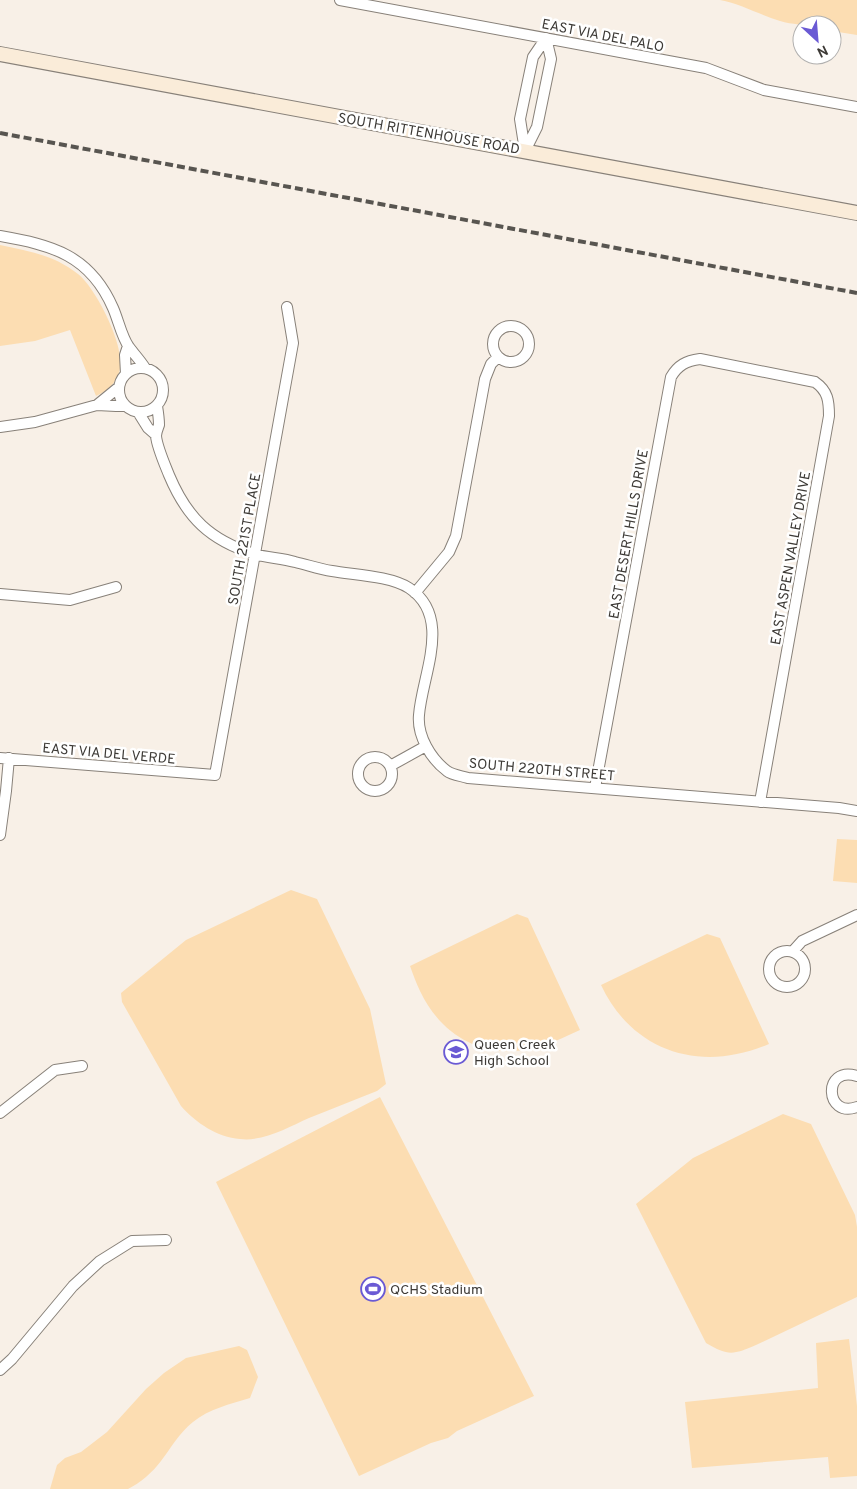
<svg xmlns="http://www.w3.org/2000/svg" width="857" height="1489" font-family="Overpass,sans-serif">
	<rect width="100%" height="100%" fill="#f8f0e7"/>
	<path fill="#fcddb2" d="M720,0H857V35L832,31V25C815,25 797,26 780,21C760,15 741,4 720,0Z
		M0,245C29,251 54,255 78,274C96,288 125,346 120,369C117,383 107,391 96,396L70,330L35,341L0,346Z
		M837,839L857,840V883L833,881Z
		M291,890L317,899L370,1009L386,1084L377,1091C354,1100 332,1109 309,1118C289,1127 263,1142 240,1139C217,1137 196,1123 181,1106L122,1002L121,993L186,940Z
		M517,914L528,918L580,1030C568,1035 557,1041 545,1045C491,1063 444,1041 420,991C416,983 413,974 410,966Z
		M707,934L720,938L769,1044C702,1073 633,1053 601,985Z
		M380,1097L534,1396L457,1431L448,1438L431,1443L359,1476L216,1182Z
		M783,1114L811,1124L855,1215L857,1227V1297L756,1345C733,1355 728,1356 706,1343L636,1204L693,1158Z
		M849,1339L857,1406V1476L830,1478L828,1457L692,1468L685,1402L818,1388L816,1343Z
		M239,1346L247,1350L258,1377L250,1398C230,1404 209,1409 193,1422C179,1433 171,1448 161,1461C153,1472 140,1483 128,1489H50L57,1465L65,1458L81,1452L107,1432L146,1389L164,1373L186,1358Z"/>
	<g fill="none" stroke-linecap="round" stroke-linejoin="round">
		<g stroke="#888179" stroke-width="12">
			<path id="street" d="M340,0L706,68L764,90L857,107
				M525,151L520,119L533,57L546,38
				M525,151L537,127L551,59L546,38
				M0,236C52,245 90,255 113,308C118,319 122,338 129,347C134,354 140,360 145,368
				M493 344a18 18 0 1 1 36 0a18 18 0 1 1-36 0Z
				M119 390a22 22 0 1 1 44 0a22 22 0 1 1-44 0Z
				M126,374L125,355L128,346
				M97,405L119,387
				M157,406C158,412 159,419 159,425C158,428 156,432 156,436C157,447 165,465 169,475C187,518 210,540 254,554C268,558 282,558 295,562C308,565 319,569 332,571C355,575 390,576 409,588C453,617 422,675 419,715C417,736 431,759 447,771C452,775 462,776 468,778L839,808L857,811
				M138,412L148,428L156,435
				M0,427L35,422L97,405L116,406H126
				M415,593L449,552L456,536L485,379L491,364L498,357
				M0,594L70,600L116,587
				M358 774a17 17 0 1 1 34 0a17 17 0 1 1-34 0Z
				M0,758L215,775L293,343L287,307
				M390,766L426,746
				M595,788L671,377C678,365 686,361 700,359L815,382C828,391 829,401 829,416L760,802
				M0,835L6,791L9,758
				M769 969a18 18 0 1 1 36 0a18 18 0 1 1-36 0Z
				M793,951L802,941L857,915
				M857,1076C822,1065 825,1119 857,1107
				M0,1113L55,1070L82,1066
				M0,1370L12,1359L73,1286L100,1261L132,1241L166,1240"/>
		</g>
		<g stroke="#888179" stroke-width="16">
			<path id="secondary" d="M0,54L857,213"/>
		</g>
		<use href="#street" stroke="#fff" stroke-width="10"/>
		<use href="#secondary" stroke="#faecd9" stroke-width="14"/>
		<path stroke="#585550" stroke-width="4" stroke-dasharray="8 4" stroke-linecap="butt" d="M0,133L857,293"/>
	</g>
	<defs>
		<g id="school-ring" transform="scale(1.25)"><circle r="9.5" fill="#fff" stroke="#6a5ad4" stroke-width="1.5"/><path d="M0-5L7-2L0 1L-7-2ZM-4 1L0 2.5L4 1V4Q0 6-4 4Z" fill="#6a5ad4"/></g>
		<g id="stadium-ring" transform="scale(1.25)"><circle r="9.5" fill="#fff" stroke="#6a5ad4" stroke-width="1.5"/><path d="M0-5a6.5 5 0 1 0 0 10a6.5 5 0 1 0 0-10ZM-3.5-1.8h7v3.6h-7Z" fill="#6a5ad4"/></g>
	</defs>
	<g fill-rule="evenodd">
		<use href="#school-ring" x="456" y="1052"/>
		<use href="#stadium-ring" x="373" y="1289"/>
	</g>
	<g text-anchor="middle" stroke-width="5" stroke-linejoin="round" paint-order="stroke">
		<g font-size="14" fill="#3d3a36" stroke="#fff">
			<text transform="translate(603 35) rotate(11)" y="5">EAST VIA DEL PALO</text>
			<text transform="translate(429 133) rotate(10)" y="5">SOUTH RITTENHOUSE ROAD</text>
			<text transform="translate(628 534) rotate(-80)" y="5">EAST DESERT HILLS DRIVE</text>
			<text transform="translate(244 539) rotate(-80)" y="5">SOUTH 221ST PLACE</text>
			<text transform="translate(790 558) rotate(-80)" y="5">EAST ASPEN VALLEY DRIVE</text>
			<text transform="translate(109 753) rotate(5)" y="5">EAST VIA DEL VERDE</text>
			<text transform="translate(542 769) rotate(5)" y="5">SOUTH 220TH STREET</text>
		</g>
		<g font-size="14" fill="#3d3a36" stroke="#fff" text-anchor="start">
			<text x="474" y="1049">Queen Creek<tspan x="474" dy="16">High School</tspan></text>
			<text x="390" y="1294">QCHS Stadium</text>
		</g>
	</g>
	<g transform="translate(817 40) rotate(154)"><circle r="24" fill="#ffffff" stroke="#b1b0af"/>
	<path d="M0-4L9 19L0 12L-9 19Z" fill="#6a5ad4"/>
	<text y="-8" font-size="14" font-weight="bold" text-anchor="middle" fill="#3d3a36">N</text>
	</g>
</svg>
